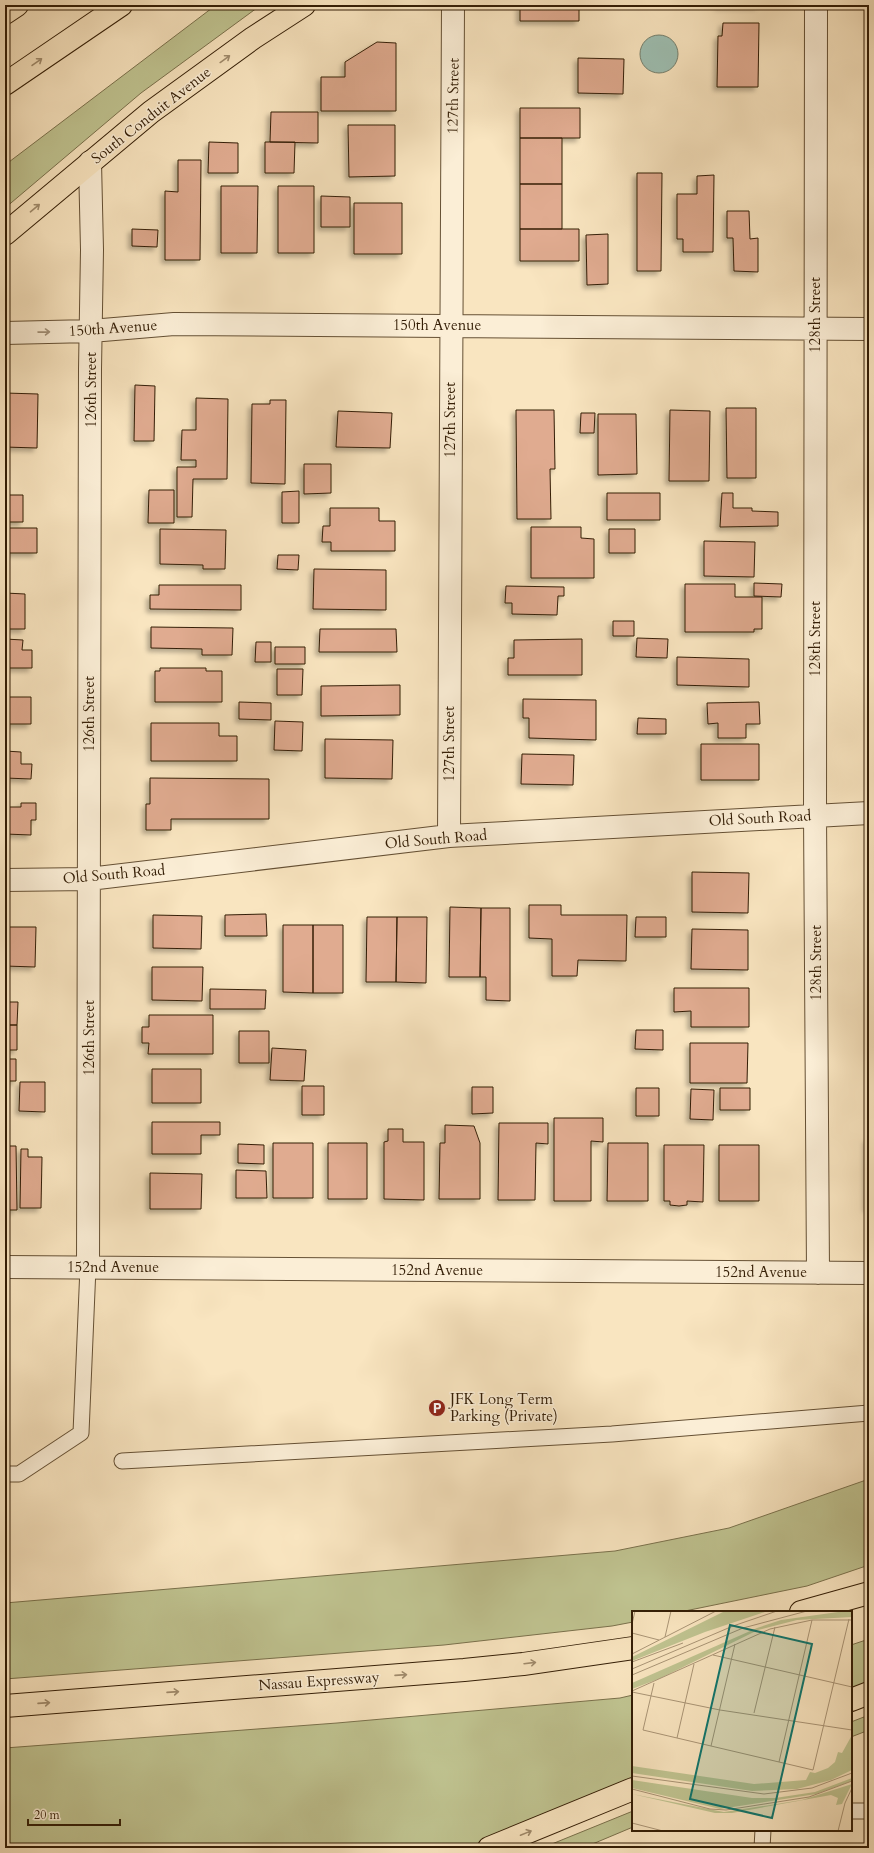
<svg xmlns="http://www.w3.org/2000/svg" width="874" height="1853" font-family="Cardo,serif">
	<defs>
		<filter id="shadow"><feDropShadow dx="-3.5" dy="3.5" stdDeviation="2" flood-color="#0004"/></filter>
	</defs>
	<rect width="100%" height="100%" fill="#f9e5c0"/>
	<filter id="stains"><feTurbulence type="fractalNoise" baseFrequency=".005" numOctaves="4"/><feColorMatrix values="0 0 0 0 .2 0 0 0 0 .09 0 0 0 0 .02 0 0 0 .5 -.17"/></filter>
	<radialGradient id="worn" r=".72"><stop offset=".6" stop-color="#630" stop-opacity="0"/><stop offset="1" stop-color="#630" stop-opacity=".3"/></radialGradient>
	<path fill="#c0c491" stroke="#7a714c" d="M216,5H261L141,93L5,208V165Z
		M869,1479V1565L807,1586L680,1612H633V1622L612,1626L444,1645L5,1679V1603L615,1551L729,1528Z
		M869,1639V1684L851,1691V1645Z
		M633,1695V1780L467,1848H5V1748L337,1723L620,1698Z
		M869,1715V1730L851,1737V1722Z
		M633,1811V1827L583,1848H542Z"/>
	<path fill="#9ebfb2" stroke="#747f6d" d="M640 54a19 19 0 1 1 38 0a19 19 0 1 1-38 0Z"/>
	<path fill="#e0ab90" stroke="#341e06" filter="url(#shadow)" d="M520,5H579V21H520Z
		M718,5H759V6H718Z
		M723,23H759L758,87H717L718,36H722Z
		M377,42L396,43V111H321V77H345V62Z
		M578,58L624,59L623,94L578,93Z
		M520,108H580V138H520Z
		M271,112H318V143L270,142Z
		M348,125H395V176L349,177Z
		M520,138H562V184H520Z
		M209,142L238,143V173H208Z
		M265,142H295L294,173H265Z
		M178,160H201L200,260H165V191L178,192Z
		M637,173H662L661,271H637Z
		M714,175L713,252H683V239H677V194H697V176Z
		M520,184H562V229H520Z
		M221,186H258L257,253H221Z
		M278,186H314V253H278Z
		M321,196L350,197V227H321Z
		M354,203H402V254H354Z
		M727,211H749L750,239L758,238V272L734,271L733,238H727Z
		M132,229L158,230L157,247L132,246Z
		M520,229H579V261H520Z
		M608,234V284L587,285L586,235Z
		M135,385L155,386L154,441H134Z
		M5,393L38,394L37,448L5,447Z
		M196,398L228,399L227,479H193L192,517H177V467H196V460H181L182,430H196Z
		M270,400H286L285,484L251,483L252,404H270Z
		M726,408H756V478H727Z
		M516,410H554L555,469H550L551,519H517Z
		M670,410L710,411L709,481H669Z
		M338,411L392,413L390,448L336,447Z
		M581,413H595L594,433H580Z
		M598,414H636L637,474L598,475Z
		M304,464H331V493L304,494Z
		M149,490H174V523H148Z
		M299,491V523H282V492Z
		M607,493H660V520H607Z
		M722,493H733V508H752V511L778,512V526L720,527Z
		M5,495H23V522H5Z
		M330,508H379V521H395V551H331V542H322L323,526H330Z
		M531,527H581V538L594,539V578H531Z
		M5,528H37V553H5Z
		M160,529L226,530L225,569H203V565L160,564Z
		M609,529H635V553H609Z
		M704,541L755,542L754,577L704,576Z
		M278,555H299L298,570L277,569Z
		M314,569L386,570V610L313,609Z
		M754,583L782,584L781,597L754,596Z
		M685,584H735V597H762V629H754V632H685Z
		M159,585H241V610L150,609V595H159Z
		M506,586L564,587V596H558L557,615L512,614V603H505Z
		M5,593L25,594V629H5Z
		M613,621H634V636H613Z
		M151,627L233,628L232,655H202V649L151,648Z
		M320,629H396L397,652H319Z
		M637,638L668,639L667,658L636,657Z
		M5,639L23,640L22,650H32V668H5Z
		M582,639V675H508V658H514V640Z
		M256,642H271V662H255Z
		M275,647H305V664H275Z
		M677,657L749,659V687L677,685Z
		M160,668H206V671H222V702H155V671H160Z
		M277,669H303L302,695H277Z
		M400,685V715L321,716V686Z
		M5,697H31V724H5Z
		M523,699L596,700V740L529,738V718H523Z
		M239,702L271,703V720L239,719Z
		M759,702L760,724H746V738H718V723L708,724L707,703Z
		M638,718L666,719V734H637Z
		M275,721L303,722L302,751L274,750Z
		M151,723H219V736H237V761H151Z
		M325,739L393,740L392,779L325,778Z
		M701,744H759V780H701Z
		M5,751L21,752V764H32L31,779L5,778Z
		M522,754L574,755L573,785L521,784Z
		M150,778L269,779V819H171V830H146V804H150Z
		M21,803H36V820H31V835L5,834V807H21Z
		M692,872L749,873L748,913L692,912Z
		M529,905H561V915H627L626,961L578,960L577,976H552V939L529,938Z
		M450,907L481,908L480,977H449Z
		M481,908H510V1001L486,1000V977H480Z
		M266,914L267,936H225V915Z
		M153,915L202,916L201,949L153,948Z
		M367,917H397L396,982H366Z
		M397,917H427L426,983L396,982Z
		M636,917H666V937H635Z
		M283,925H313V993L283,992Z
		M313,925H343V993H313Z
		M5,927H36L35,967L5,966Z
		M692,929L748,930V970L691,969Z
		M152,967H203L202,1001L152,1000Z
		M674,988H749V1027H691V1011L674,1012Z
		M210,989L266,990L265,1009H210Z
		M5,1002H18L17,1025H5Z
		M149,1015H213V1054H148L149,1043H142V1027H149Z
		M5,1025H17V1050H5Z
		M636,1030H663V1050L635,1049Z
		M239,1031H269V1063H239Z
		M690,1043H748L747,1083H690Z
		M272,1048L306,1050L304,1081L270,1080Z
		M5,1059H16V1081H5Z
		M152,1069H201V1103H152Z
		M20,1082H45V1112L19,1111Z
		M302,1086H324V1115H302Z
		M472,1087H493V1113L472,1114Z
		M636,1088H659V1116H636Z
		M720,1088H750V1110H720Z
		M691,1089L714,1090L713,1120L690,1119Z
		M554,1118H603V1142L591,1141V1201H554Z
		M152,1122H220V1135H201V1154H152Z
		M499,1123H548V1144L536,1143L535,1200H498Z
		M445,1125L474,1126L480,1143V1199H439L440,1143H445Z
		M388,1129H403V1142H424V1200L384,1199V1142L388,1141Z
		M867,1139H869V1208H867Z
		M273,1143H313V1198H273Z
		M328,1143H367V1199H328Z
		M608,1143H648V1201H607Z
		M238,1144L264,1145V1164L238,1163Z
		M664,1145H704L703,1202L687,1201V1205L679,1206L670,1205V1201H664Z
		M719,1145H759V1201H719Z
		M5,1146H16L17,1210H5Z
		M21,1149H28V1157H42L41,1208H20Z
		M236,1170L266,1171L267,1198H236Z
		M150,1173L202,1174L201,1209H150Z"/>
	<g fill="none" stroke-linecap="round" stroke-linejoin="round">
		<g stroke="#655034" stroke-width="17">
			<path id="service" d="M122,1461L612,1434L869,1413
				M5,1474H19L81,1433L88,1267
				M851,1811H869
				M762,1848L763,1830"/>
		</g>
		<g stroke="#655034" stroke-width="24">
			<path id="minor" d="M816,5L815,814L818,1273
				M5,333L91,331L174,324L869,329
				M449,836L453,5
				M5,880L89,879L449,836L869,813
				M5,1267L869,1273
				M88,1267L90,369L92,250L90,162"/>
		</g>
		<g stroke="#341e06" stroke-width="24">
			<path id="primary" d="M5,234L151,112L253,38L304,5"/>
		</g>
		<g stroke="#341e06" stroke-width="24">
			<path id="motorway" d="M5,13L17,5
				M5,84L121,5
				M801,1612L869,1593
				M851,1700L869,1693
				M5,1706L464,1670L523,1664L633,1648
				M489,1848L633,1789"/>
		</g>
		<use href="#service" stroke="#fbeed6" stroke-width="15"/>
		<use href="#minor" stroke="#fbeed6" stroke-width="22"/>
		<use href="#primary" stroke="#f9e5c0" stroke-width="22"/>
		<use href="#motorway" stroke="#f9e5c0" stroke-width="22"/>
	</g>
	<defs><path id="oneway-shaft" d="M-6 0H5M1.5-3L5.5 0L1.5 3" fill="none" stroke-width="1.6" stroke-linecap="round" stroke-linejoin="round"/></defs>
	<g stroke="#a08b6c">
		<use href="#oneway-shaft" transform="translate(225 59) rotate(-36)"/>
		<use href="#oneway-shaft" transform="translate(37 62) rotate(-35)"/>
		<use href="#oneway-shaft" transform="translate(35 208) rotate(-40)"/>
		<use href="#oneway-shaft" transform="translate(530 1663) rotate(-7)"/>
		<use href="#oneway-shaft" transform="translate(401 1675) rotate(-4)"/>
		<use href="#oneway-shaft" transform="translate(173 1692) rotate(-4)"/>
		<use href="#oneway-shaft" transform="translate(44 1703) rotate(-4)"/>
		<use href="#oneway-shaft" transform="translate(526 1833) rotate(-22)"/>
	</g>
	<use stroke="#a19078" href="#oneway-shaft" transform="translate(44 332) rotate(-1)"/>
	<defs>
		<g id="parking-disc" transform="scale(0.9)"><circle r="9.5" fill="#8f2418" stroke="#fbeed6"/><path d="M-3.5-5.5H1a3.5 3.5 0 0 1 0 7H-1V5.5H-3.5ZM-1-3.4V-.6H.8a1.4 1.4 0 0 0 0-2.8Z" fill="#fff"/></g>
	</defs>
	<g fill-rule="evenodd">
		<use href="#parking-disc" x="437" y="1408"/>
	</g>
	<g text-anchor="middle" stroke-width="3" stroke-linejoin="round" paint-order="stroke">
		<g font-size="15" fill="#341e06" stroke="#fbeed6">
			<text transform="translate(453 96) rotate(-89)" y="5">127th Street</text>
			<text transform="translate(151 115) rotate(-38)" y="5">South Conduit Avenue</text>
			<text transform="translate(815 315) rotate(-90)" y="5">128th Street</text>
			<text x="437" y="330">150th Avenue</text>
			<text transform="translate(113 328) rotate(-4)" y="5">150th Avenue</text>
			<text transform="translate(91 390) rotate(-90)" y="5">126th Street</text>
			<text transform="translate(450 420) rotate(-90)" y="5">127th Street</text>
			<text transform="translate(815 639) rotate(-90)" y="5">128th Street</text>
			<text transform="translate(89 714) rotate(-90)" y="5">126th Street</text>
			<text transform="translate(449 744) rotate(-90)" y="5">127th Street</text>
			<text transform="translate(760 818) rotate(-3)" y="5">Old South Road</text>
			<text transform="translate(436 839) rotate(-5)" y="5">Old South Road</text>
			<text transform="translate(114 874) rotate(-5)" y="5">Old South Road</text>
			<text transform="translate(816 963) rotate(-90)" y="5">128th Street</text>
			<text transform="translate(89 1038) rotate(-90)" y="5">126th Street</text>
			<text x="113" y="1272">152nd Avenue</text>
			<text x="437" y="1275">152nd Avenue</text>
			<text x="761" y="1277">152nd Avenue</text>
			<text transform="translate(319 1681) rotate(-4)" y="5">Nassau Expressway</text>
		</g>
		<g font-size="15" fill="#341e06" stroke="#fbeed6" text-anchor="start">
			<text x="450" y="1404">JFK Long Term<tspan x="450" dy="17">Parking (Private)</tspan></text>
		</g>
	</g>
	<g transform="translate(632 1611)">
		<rect width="220" height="220" fill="#f9e5c0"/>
		<path d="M93,0H136L73,21L0,50V46ZM206,1H220V6L165,9L126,19L29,67L0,78V72L125,17L149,9ZM220,124V159L199,169L165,178L120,180L0,162V155L122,173L174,169L178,161L183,162L196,157L203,151L206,141L210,142ZM220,167V170L184,183L88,198L0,177V169L120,187H143L183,181ZM220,173L210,193L204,194L206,187L199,184L100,202H83L0,183L92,201L170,189Z" fill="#c0c491"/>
		<path fill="none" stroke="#aa9576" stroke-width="1" d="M0,13L3,0M0,22L27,29M33,26L39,0M0,43L84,0M81,44L220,76M0,51L51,32M0,58L101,15L145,0M0,64L111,17L175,0M22,72L11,119L181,159L217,8M0,80L138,18L180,9H220M0,81L88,99L220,119M122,102L143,16M45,127L62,53M79,135L103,33M147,151L180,9M0,165L132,183L180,177L220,162M0,178L78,198L94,199L177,186L220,170M0,212L31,220M206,220L213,192L220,177"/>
		<path fill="#0f766e" fill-opacity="0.15" stroke="#0f766e" stroke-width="2" d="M98,14L180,33L140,207L58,188Z"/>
		<rect width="220" height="220" fill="none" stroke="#341e06" stroke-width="2"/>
	</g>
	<rect width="874" height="1853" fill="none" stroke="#f9e5c0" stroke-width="20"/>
	<rect x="6" y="6" width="862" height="1841" fill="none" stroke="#341e06" stroke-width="2"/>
	<rect x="10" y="10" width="854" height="1833" fill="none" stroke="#341e06"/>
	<path d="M28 1819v6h92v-6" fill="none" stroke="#341e06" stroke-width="2"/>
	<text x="34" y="1819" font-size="12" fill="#341e06" stroke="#fbeed6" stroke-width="3" paint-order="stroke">20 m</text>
	<rect width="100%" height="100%" filter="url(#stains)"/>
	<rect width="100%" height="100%" fill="url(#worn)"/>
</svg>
